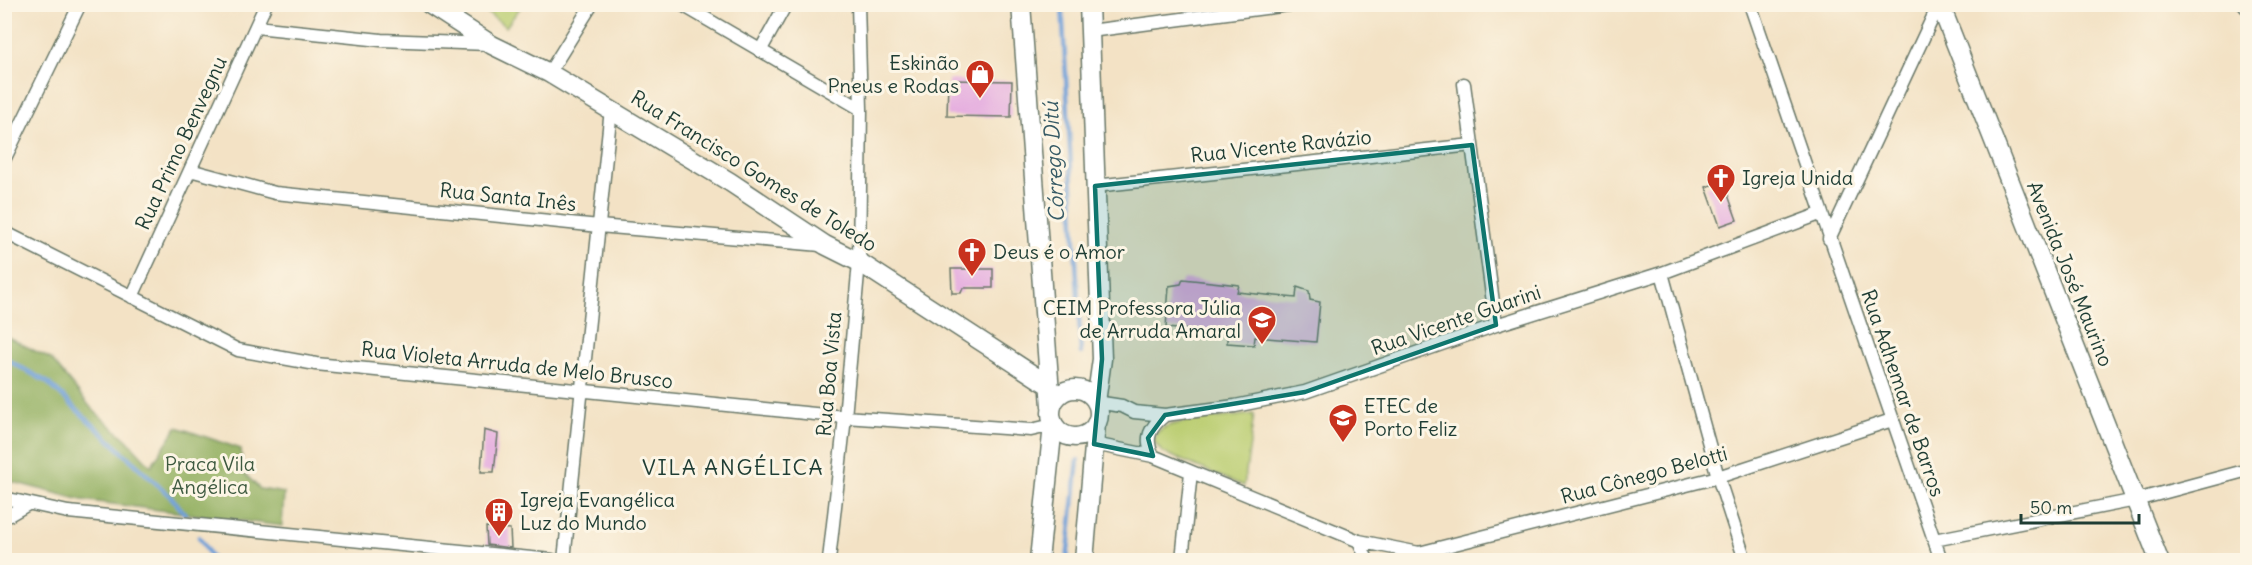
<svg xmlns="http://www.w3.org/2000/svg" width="2252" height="565" font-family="Delius,sans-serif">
	<rect width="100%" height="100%" fill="#fcf5e5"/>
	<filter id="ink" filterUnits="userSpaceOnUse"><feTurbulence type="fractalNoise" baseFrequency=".0167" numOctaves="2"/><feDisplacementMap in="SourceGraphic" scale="12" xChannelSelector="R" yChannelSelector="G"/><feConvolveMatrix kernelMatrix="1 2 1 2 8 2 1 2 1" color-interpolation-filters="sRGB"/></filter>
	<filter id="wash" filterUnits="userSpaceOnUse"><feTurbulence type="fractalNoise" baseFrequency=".008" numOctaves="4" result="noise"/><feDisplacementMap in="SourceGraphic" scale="24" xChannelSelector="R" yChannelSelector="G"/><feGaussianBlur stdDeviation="1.35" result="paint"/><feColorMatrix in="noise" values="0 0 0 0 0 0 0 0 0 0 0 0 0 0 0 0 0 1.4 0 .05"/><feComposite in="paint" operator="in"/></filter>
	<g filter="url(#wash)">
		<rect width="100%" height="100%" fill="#f3e2c5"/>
		<path fill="#bbce72" stroke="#6d8653" stroke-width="1.5" d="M477,5H522L506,27Z
			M1254,414L1244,486L1162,452L1154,441C1155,434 1158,430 1165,427C1183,419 1232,417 1254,414Z"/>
		<path fill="#94b164" stroke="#5a774c" stroke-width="1.5" d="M4,335L51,359L92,409L127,440L151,466L177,427L241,449L243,472L260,489L284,493L282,526L82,500L5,480Z"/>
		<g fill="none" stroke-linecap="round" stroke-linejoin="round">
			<path stroke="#6d9fd8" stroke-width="4.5" d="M1062,4L1081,353
				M4,358L47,382L172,498L185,514
				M199,537L213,560
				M1067,560L1078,460"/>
		</g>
		<g id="blocks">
			<path fill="#e4aadf" d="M948,80L1012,81L1011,117L947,116Z
				M1723,181L1737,220L1720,226L1706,187Z
				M951,269H993V288H963L961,293H952Z
				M1183,279L1239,285L1237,292L1296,298L1297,287L1309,291L1310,300L1320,302L1316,342L1255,337L1254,345L1227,343V333L1166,328L1169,286L1181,284Z
				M484,430L498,434L494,472H481Z
				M486,527L510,529L511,548L487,545Z"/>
		</g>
	</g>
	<g filter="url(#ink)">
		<use href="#blocks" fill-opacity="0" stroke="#697767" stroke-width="1.5"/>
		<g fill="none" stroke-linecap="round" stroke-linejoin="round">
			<g stroke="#697767" stroke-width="15">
				<path id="street" d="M681,4L861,109
					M1750,4L1941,560
					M256,27L381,40L488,44
					M1090,31L1296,4
					M760,51L786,4
					M549,73L592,4
					M1464,84L1496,325
					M4,160L80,4
					M190,170L275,193L599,226L821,245
					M1095,186L1472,145
					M4,232L238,350L316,364L845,417L1031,430L1053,425
					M1829,239L1939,4
					M1662,273L1718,477L1745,560
					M132,297L266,4
					M1096,402L1122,406L1134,412L1165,415L1235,406L1305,392L1496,325L1662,273L1820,214
					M1094,444L1153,456L1359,541L1419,553L1718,477L1892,420
					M1153,456C1144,438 1150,427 1165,415
					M4,498L68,512L552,560
					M4,518L28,504
					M1934,540L2136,500L2248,470
					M1359,541L1367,560
					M564,560L611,109
					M829,560L845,417L859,262L861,109L858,4
					M1182,560L1191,472"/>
			</g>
			<g stroke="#697767" stroke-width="21">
				<path id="secondary" d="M429,4L492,45L549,73L730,182L825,245L859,262L1050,386
					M1021,4L1051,406
					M1089,4L1102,359L1096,402
					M1940,4L2159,560
					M2247,4L2248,5
					M1051 413a24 24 0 1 1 48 0a24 24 0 1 1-48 0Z
					M1039,560L1053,425
					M1084,560L1096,424"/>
			</g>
			<use href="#street" stroke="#fff" stroke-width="12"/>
			<use href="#secondary" stroke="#fff" stroke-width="18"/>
		</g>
	</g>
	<path fill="#0f766e" fill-opacity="0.2" stroke="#0f766e" stroke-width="4.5" stroke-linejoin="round" d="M1472,145L1496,325L1305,392L1165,415L1148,438L1153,456L1094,444L1102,359L1095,186Z"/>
	<defs>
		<g id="shop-pin" transform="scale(1.5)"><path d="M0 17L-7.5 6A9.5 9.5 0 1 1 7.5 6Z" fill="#c8321e" stroke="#fcf5e5"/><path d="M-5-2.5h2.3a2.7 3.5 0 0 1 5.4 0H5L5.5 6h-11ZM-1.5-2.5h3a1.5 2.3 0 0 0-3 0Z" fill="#fff"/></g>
		<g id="church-pin" transform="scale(1.5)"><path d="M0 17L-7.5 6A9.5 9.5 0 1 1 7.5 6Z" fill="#c8321e" stroke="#fcf5e5"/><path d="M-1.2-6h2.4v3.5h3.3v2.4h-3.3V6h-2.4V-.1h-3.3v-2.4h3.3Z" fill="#fff"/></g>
		<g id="school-pin" transform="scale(1.5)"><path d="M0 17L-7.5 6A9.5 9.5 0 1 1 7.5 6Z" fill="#c8321e" stroke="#fcf5e5"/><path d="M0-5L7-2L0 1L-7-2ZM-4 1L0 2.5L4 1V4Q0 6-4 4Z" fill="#fff"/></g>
		<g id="university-pin" transform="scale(1.5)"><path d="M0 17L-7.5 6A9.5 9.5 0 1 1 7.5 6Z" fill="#c8321e" stroke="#fcf5e5"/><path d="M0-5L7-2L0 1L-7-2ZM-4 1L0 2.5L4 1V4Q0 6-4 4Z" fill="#fff"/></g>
		<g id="building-pin" transform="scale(1.5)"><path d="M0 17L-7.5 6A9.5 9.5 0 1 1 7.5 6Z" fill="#c8321e" stroke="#fcf5e5"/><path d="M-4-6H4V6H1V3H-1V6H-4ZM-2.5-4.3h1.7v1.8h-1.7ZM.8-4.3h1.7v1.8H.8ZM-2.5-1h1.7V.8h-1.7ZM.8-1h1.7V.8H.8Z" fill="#fff"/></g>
	</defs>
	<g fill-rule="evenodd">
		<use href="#shop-pin" x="980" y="74"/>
		<use href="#church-pin" x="1721" y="178"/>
		<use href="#church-pin" x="972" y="252"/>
		<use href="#school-pin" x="1262" y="320"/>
		<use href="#university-pin" x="1343" y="418"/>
		<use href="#building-pin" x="499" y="512"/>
	</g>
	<g text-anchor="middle" stroke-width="6" stroke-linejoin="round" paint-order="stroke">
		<g font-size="20" fill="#1f3d34" stroke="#fcf5e5" text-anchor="start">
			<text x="959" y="70" text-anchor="end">Eskinão<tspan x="959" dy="23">Pneus e Rodas</tspan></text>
			<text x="1742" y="185">Igreja Unida</text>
			<text x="993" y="259">Deus é o Amor</text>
			<text x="1241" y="315" text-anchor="end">CEIM Professora Júlia<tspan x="1241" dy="23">de Arruda Amaral</tspan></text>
			<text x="1364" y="413">ETEC de<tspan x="1364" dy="23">Porto Feliz</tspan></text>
			<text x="520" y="507">Igreja Evangélica<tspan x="520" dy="23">Luz do Mundo</tspan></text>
		</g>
		<g font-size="20" fill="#1f3d34" stroke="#fcf5e5">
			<text transform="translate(181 143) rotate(-65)" y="7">Rua Primo Benvegnu</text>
			<text transform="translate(1281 146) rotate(-6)" y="7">Rua Vicente Ravázio</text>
			<text transform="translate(754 171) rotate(32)" y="7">Rua Francisco Gomes de Toledo</text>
			<text transform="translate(508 197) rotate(6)" y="7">Rua Santa Inês</text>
			<text transform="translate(2070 274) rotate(68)" y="7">Avenida José Maurino</text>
			<text transform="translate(1456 320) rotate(-19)" y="7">Rua Vicente Guarini</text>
			<text transform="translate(517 365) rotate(6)" y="7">Rua Violeta Arruda de Melo Brusco</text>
			<text transform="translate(829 374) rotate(-85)" y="7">Rua Boa Vista</text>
			<text transform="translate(1903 393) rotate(71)" y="7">Rua Adhemar de Barros</text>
			<text transform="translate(1644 475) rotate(-15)" y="7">Rua Cônego Belotti</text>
		</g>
		<g font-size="20" fill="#3e5a40" stroke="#fcf5e5">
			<text x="210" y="471">Praca Vila<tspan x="210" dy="23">Angélica</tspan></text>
		</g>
		<g font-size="21" font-style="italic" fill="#365a65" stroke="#fcf5e5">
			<text transform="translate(1054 162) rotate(-93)" y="7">Córrego Ditú</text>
		</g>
		<g font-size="22" letter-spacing="1.5" fill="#1f3d34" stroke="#fcf5e5">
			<text x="733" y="475">VILA ANGÉLICA</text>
		</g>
	</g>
	<rect width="2252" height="565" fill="none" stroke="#fcf5e5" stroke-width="24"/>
	<path d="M2021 514v9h118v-9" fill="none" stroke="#1f3d34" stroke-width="3"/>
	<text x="2030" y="514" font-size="18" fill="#1f3d34" stroke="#fcf5e5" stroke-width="4.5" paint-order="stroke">50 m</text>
</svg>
